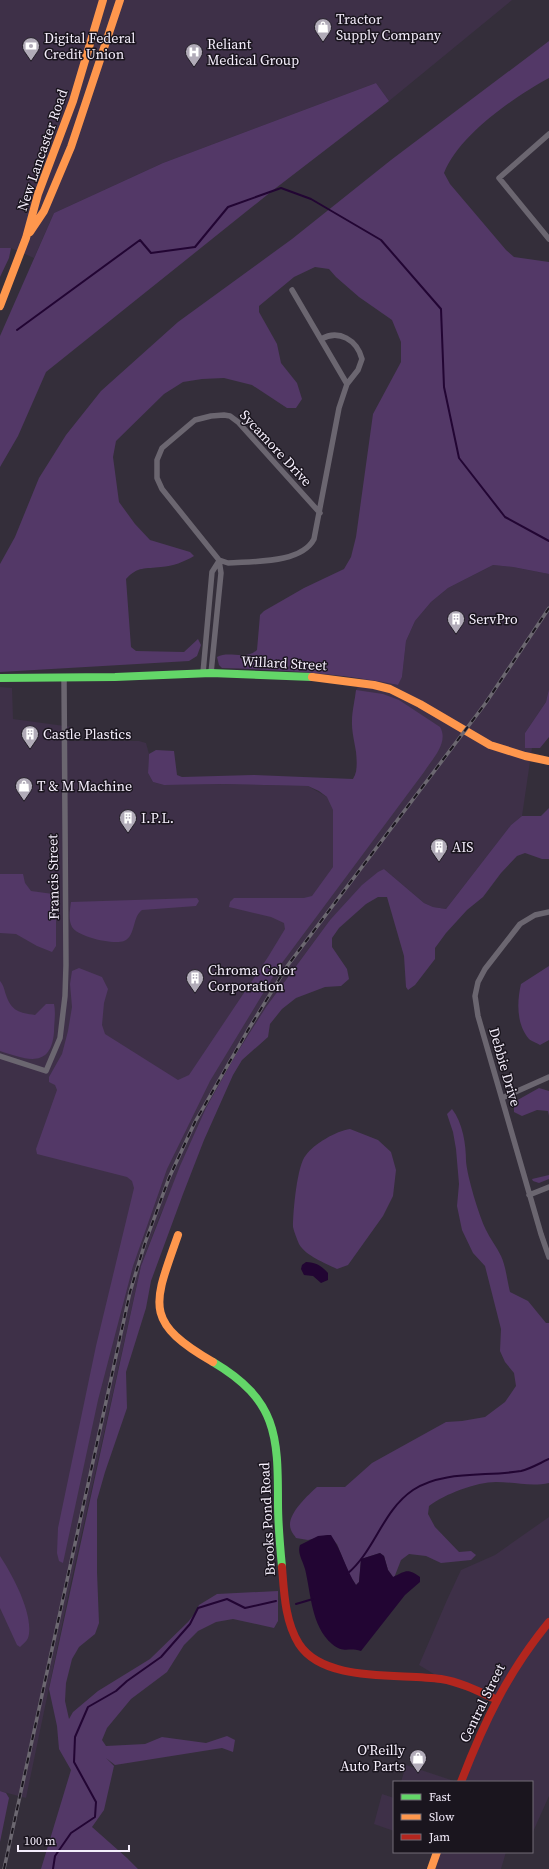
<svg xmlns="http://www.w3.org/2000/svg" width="549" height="1869" font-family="'Source Serif 4',serif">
	<rect width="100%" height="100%" fill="#342e3a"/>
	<path fill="#3e3048" d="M0,0H512L389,101L376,83L163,163L54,213L34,258L11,248H0Z
		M493,565L513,567L549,574V689L546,702L525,733V748H532L522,816L511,825L446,909L433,907L424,903L384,869L330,920L266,1007L235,1056L159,1218L141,1266L71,1582L26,1798L0,1791V687L12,688L13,719L72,727L70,741H139L146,743L149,754L148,773L153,782L164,785L223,784L308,786L327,797L347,780L353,779L356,774V744L352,721L356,690L363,678L398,685L402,677L406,641L415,621L431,602L448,588Z
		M549,1517V1796L532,1834V1782H461L495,1699L442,1679L419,1665L447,1600L461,1570L495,1555Z
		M406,1765L457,1782H401Z
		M382,1794L394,1798V1831L374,1824Z
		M437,1852H506L501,1869H431Z"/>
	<path fill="#533867" d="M549,41V78C514,97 459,135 444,173L450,184L506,250L514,257L549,262V574L513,567L493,565L448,588L431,602L415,621L406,641L402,677L398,685C340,673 281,670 222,668L219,665L217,657C230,650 245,661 257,650L260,615L264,611L304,588L344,569L351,557L356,537L373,414L401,362V342L392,320L359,297L336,277L329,269L315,267L294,277L259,306V312L277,344L281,363L297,383L302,399L296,408H287L252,385L224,378L202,379L183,382L164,394L116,441L113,457L119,502L135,524L150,540L190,552L194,556C184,562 173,566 161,567C145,569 138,566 126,579L131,647L136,651L184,652L198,639L201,645L197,656L189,661L0,672V564L15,537L39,478L66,435L101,391L178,322L292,239L391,160Z
		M376,83L389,101L272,191L46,372L18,436L0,467V336L54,213L163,163Z
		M0,248H11L9,258L0,277Z
		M549,689V737L540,748H525V733L546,702Z
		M356,690L383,694L399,700L440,727C449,742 433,758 424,772L279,967L210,1081L167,1169L133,1266L98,1400L63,1563L59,1561L57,1553L58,1528L96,1346L134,1188L132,1181L127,1177L37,1154L36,1149L57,1090L55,1085L49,1082V1077L62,1054L68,1031L72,1007L70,984L72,971L79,968L102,977L108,989L104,1003L102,1025L105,1034L178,1080L189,1075L268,957L285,929L284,923L271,917L229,907L230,902L234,898H304L312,896L333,867V810L327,797L319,791L308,786L223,784L164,785L153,782L148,773L149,754L156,750L174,751L177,775L182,777L253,775L353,779C363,762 351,740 352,721C352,711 355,700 356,690Z
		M549,808V859H542L525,853L517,856L501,873L483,897L467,910L446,933L435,948V959L415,985L408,990L406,987L404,956L389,904L387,897H378L366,904L339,928L332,938V947L347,969L349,979L341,986L325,987L296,998L282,1009L270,1024L268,1037L242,1060L233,1075L204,1140L183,1194L151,1281L146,1308L126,1372L127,1408L105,1472L97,1500V1572L99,1623L95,1634L79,1647L72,1659L66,1683L65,1701L69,1719L73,1712L98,1691L150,1659L188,1622L196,1612L199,1605L217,1594L278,1591V1621L274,1628L233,1619L216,1622L198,1631L184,1645L167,1672L131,1699L107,1728L102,1740L106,1746L145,1744L162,1737L206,1743L227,1736L235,1740L233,1752L222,1748L115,1765L106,1758L114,1766L104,1810L92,1827L127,1858L138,1869H41L71,1770L59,1749L57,1726L49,1689L141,1266L180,1166L206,1108L235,1056L266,1007L330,920L362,885L378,872L384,869L424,903L433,907L446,909L511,825L522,816H541Z
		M0,874H23L25,883L31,891L53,894L56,905V946L52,952L37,946L16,934L0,933Z
		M197,898L199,901L196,906L142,910C132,917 136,936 124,941C113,945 78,937 72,927C68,919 70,910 71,902Z
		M549,966V1040L540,1045C537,1043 531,1041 529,1039C516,1024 517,1001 521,984Z
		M0,981C4,986 4,989 6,995C11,1011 20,1013 35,1015L46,1004H54C56,1013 54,1023 54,1032C51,1070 25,1059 0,1051Z
		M539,1088L549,1091V1116L548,1111L537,1110L522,1116L514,1112V1102Z
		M452,1109C463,1123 466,1145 466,1161C467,1176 479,1216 486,1230C490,1239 497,1247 501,1256C506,1267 507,1280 510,1292L528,1301L546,1323H549V1483C531,1487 514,1482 496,1482C476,1482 445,1494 429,1506L428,1514L435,1527L459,1552L471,1551L476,1555L471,1560L441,1563L426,1556L409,1554L401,1560L394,1578L388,1570L384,1556L380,1553L361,1559L359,1582L356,1585L349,1574L337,1544L328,1535L308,1540L296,1538C295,1536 292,1533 291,1530C285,1516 307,1496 317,1487H345L372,1463L446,1422L462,1421L485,1417L505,1402L516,1386L514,1373L505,1362L500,1351L501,1329L485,1266L473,1253L462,1230L457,1206L459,1184L456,1149L453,1132L447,1114Z
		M350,1129L378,1140L391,1152L396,1170L393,1196L383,1216L348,1265L337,1269C325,1263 306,1256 299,1244C297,1239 294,1232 293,1227C293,1212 297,1165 306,1155C314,1144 336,1131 350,1129Z
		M549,1175V1179L539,1183L533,1181L532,1179Z
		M0,1556C12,1574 35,1616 28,1638C27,1641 23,1644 20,1647L17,1645L0,1608Z
		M0,1791L6,1793L9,1798L0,1842Z"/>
	<path fill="#220533" d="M306,1262C315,1262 322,1266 328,1273V1280L321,1283L313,1276L304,1275L301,1269L302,1265Z
		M328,1535H331C342,1551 346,1570 356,1585L359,1582L361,1559L380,1553L384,1556L388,1570L393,1577C406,1571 407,1568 420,1577V1582L405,1595L361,1651C348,1647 344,1654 332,1644C311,1626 311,1593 305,1569C303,1561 297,1553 300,1545L318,1536Z"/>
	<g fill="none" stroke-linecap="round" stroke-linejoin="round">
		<path stroke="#220533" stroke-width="2" d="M17,330L140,240L151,253L195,247L228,207L281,188L311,199L381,240L441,309L444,387L459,458L505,517L549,541
			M347,1574C375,1551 382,1511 413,1490C443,1470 487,1477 521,1471C530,1469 540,1463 549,1459
			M296,1604L313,1599
			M53,1869L55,1856L71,1833L95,1817L96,1802L74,1762L75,1737L88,1707L116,1691L127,1681L161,1657L190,1624L198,1608L227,1599L245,1608L276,1601"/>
		<path stroke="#6b6670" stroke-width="5.5" d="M549,134L499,178L549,239
			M292,290L347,384
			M219,560L228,563C252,561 301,564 314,539L339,408L347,384L358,370L362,359C357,340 339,329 321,339
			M203,673L212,572L219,561
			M211,673L221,573L219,560L162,489L157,478V460L162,448L195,420L211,416L224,415L230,416L238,422L320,513
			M549,912L535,915L520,924L485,969L478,982L475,996L478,1016L541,1234L549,1257
			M0,1056L46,1071L60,1038L65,996L66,965L64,678
			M502,1098L549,1077
			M529,1195L549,1187"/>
		<path stroke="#63d668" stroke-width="8" d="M0,678L115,677L211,673L312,677
			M213,1362C277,1400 278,1435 278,1503C278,1524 280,1546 282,1567"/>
		<path stroke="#ff974d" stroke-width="8" d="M30,232L44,211L71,147L120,0
			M0,306L26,238L38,194L73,101L103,0
			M312,677L374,685L390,689L420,704L490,745L525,756L549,761
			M178,1235C154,1304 142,1321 213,1362
			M431,1869L437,1852"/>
		<path stroke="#b3261e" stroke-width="8" d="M282,1567C284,1592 285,1622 299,1644C324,1683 399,1673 441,1679C460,1682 478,1691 495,1699
			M461,1782C484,1722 508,1672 549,1622"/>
		<g stroke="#6c6871" stroke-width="3.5">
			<path id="rail" d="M4,1869L130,1292L145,1243L169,1178L195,1122L248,1030L288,965L485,704L549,608"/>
		</g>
		<use href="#rail" stroke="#1a151e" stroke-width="2" stroke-dasharray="6" stroke-linecap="butt"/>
	</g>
	<defs>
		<g id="shop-pin" transform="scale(0.9)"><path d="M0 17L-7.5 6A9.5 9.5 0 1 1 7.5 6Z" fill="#b1abb8" stroke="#1a151e"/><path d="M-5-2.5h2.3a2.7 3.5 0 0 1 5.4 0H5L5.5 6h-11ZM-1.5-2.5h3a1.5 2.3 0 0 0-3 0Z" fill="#fff"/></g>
		<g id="bank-pin" transform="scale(0.9)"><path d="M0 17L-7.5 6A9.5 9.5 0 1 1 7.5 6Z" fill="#b1abb8" stroke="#1a151e"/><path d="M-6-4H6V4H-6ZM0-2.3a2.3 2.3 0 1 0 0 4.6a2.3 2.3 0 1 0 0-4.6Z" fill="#fff"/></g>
		<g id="hospital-pin" transform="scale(0.9)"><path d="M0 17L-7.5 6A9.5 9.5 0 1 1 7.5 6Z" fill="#b1abb8" stroke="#1a151e"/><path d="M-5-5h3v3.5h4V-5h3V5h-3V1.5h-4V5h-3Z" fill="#fff"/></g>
		<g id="building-pin" transform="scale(0.9)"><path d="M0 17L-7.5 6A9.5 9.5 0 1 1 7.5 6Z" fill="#b1abb8" stroke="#1a151e"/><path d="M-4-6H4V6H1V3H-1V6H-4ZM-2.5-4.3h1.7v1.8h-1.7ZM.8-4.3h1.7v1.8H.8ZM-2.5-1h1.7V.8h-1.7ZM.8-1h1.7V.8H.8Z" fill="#fff"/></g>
	</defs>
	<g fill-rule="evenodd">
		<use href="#shop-pin" x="323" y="27"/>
		<use href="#bank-pin" x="31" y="46"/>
		<use href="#hospital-pin" x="194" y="52"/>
		<use href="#building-pin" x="456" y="619"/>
		<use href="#building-pin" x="30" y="734"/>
		<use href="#shop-pin" x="24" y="786"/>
		<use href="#building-pin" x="128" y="818"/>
		<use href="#building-pin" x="439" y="847"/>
		<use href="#building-pin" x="195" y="978"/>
		<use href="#shop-pin" x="418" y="1758"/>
	</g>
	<g text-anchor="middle" stroke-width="3" stroke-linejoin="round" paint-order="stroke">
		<g font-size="14" fill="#f5eefc" stroke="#1a151e" text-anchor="start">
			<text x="336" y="24">Tractor<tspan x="336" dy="16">Supply Company</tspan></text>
			<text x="44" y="43">Digital Federal<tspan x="44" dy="16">Credit Union</tspan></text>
			<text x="207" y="49">Reliant<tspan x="207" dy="16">Medical Group</tspan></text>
			<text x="469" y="624">ServPro</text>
			<text x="43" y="739">Castle Plastics</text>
			<text x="37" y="791">T &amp; M Machine</text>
			<text x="141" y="823">I.P.L.</text>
			<text x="452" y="852">AIS</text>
			<text x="208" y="975">Chroma Color<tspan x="208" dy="16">Corporation</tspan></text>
			<text x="405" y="1755" text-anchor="end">O'Reilly<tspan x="405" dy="16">Auto Parts</tspan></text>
		</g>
		<g font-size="14" fill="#f5eefc" stroke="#1a151e">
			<text transform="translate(42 150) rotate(-71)" y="5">New Lancaster Road</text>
			<text transform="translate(276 448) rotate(47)" y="5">Sycamore Drive</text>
			<text transform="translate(284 663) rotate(3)" y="5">Willard Street</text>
			<text transform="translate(53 877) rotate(-91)" y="5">Francis Street</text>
			<text transform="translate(505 1067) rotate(74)" y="5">Debbie Drive</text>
			<text transform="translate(267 1519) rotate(-93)" y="5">Brooks Pond Road</text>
			<text transform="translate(482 1703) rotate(-64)" y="5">Central Street</text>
		</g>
	</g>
	<rect x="393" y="1781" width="140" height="72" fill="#1a151e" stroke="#726c77"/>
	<rect x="401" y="1794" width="20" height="6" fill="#63d668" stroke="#726c77"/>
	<text x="429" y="1801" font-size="12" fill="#f5eefc">Fast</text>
	<rect x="401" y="1814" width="20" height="6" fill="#ff974d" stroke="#726c77"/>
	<text x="429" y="1821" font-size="12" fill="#f5eefc">Slow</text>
	<rect x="401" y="1834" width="20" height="6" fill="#b3261e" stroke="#726c77"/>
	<text x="429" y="1841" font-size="12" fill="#f5eefc">Jam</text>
	<path d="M18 1845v6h111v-6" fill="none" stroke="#f5eefc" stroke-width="2"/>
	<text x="24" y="1845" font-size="12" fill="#f5eefc" stroke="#1a151e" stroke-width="3" paint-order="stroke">100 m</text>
</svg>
